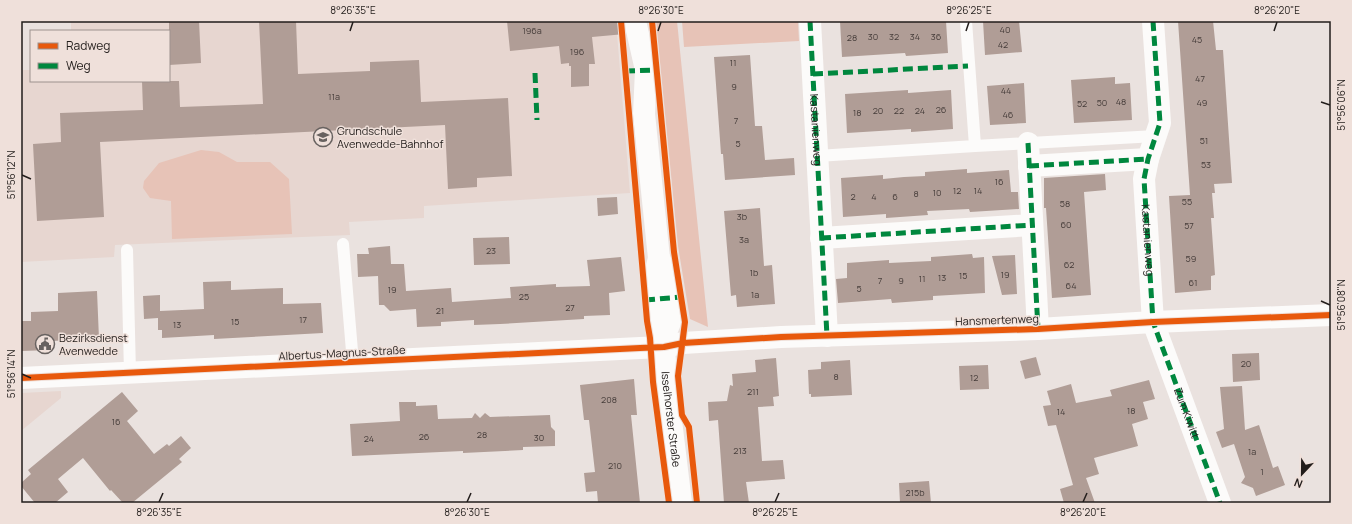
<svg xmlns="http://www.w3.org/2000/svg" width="1352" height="524" font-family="Manrope,sans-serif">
	<rect width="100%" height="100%" fill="#eae2df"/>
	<path fill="#e7d6d0" d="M71,21H616L630,193L424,206V218L349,222L350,235L115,245L114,257L21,262V70H31V81H169V31H71Z
		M61,391V398L21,431V393Z"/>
	<path fill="#e7c3b7" d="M656,21H677L708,327L690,319L678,246Z
		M682,21H798L799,41L684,47Z
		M201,150L219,152L237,162H270L289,179L292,234L172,239L171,201L150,198L143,188L144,181L159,163Z"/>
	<path fill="#b09d96" d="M169,21H199L201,63L169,65Z
		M259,21H296L298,74L370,71V62L419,60L421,102L508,98L512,176L477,178V187L448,189L445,125L100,142L104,217L37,221L33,144L61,142L60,113L143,110L142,81H179L180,107L263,104Z
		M507,21H623L625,34L592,37L595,64H589V86L571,87V66H569V63L561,64L559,46L510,51Z
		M840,21H946L948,53L906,56L905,53L842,57Z
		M983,21H1019L1022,52L985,55Z
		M1178,21H1213L1216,50H1223L1232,183L1214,184L1215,193H1212L1214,218H1211L1215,275L1211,276V290L1175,293L1169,196L1190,195Z
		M750,55L755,126H762L765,160L794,158L795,175L725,180L723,154H721L714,57Z
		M1115,77V84L1130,83L1132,120L1074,123L1071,80Z
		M1024,83L1026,123L990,125L987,86Z
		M908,90V93L951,90L953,129L911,132V129L847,133L845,94Z
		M967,169V173L1009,170L1011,192H1018L1019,209L970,212L969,209L927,211L928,215L886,218V214L843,217L841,178L883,175V179L904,177L925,176V172Z
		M1105,174L1106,190L1084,192L1091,295L1052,298L1046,208H1044V178Z
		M617,197L618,214L598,216L597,198Z
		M760,208L764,266L772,265L775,304L737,307L736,295L731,296L724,211Z
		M509,237L510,264L474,265L473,238Z
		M390,246L391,264H404L406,291L451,288L452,302L511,298L510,287L556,284V287L590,286L587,260L621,257L625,291L609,293L610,315L584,316V319L500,324L474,325V320L441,322V326L417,327L416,309L390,311L384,305H379L378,276L358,277L357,254H369L368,248Z
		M972,254L973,258L984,257L985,293L933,296V300L892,303L891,299L838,303L836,279L847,278V263L889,260V263L931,261V257Z
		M1015,255L1017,294L1002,295L992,256Z
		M231,281V290L283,288V304L321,303L323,333L214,339V335L162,338V330H158V318L144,319L143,296L160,295V311L204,309L203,282Z
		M97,291L99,339L51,341V350L21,351V321H31V312L58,311V293Z
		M1259,353L1260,380L1233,382L1232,354Z
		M1036,357L1041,375L1025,379L1020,361Z
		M776,358L779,396L773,397L774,406L758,407L762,461L783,460L785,479L746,482L749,503H724L718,420L709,421L708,402L727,401L730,385L733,386L732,374L756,372L755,360Z
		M850,360L852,395L811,397V394H809L808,370L821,369V362Z
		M988,365L989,389L960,390L959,366Z
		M634,379L637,415H631L640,503H598L597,491L586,492L584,473L595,472L589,420H584L580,385Z
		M1149,380L1155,399L1143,402L1148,419L1132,424L1138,446L1094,458L1099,474L1086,478L1095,503H1064L1060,489L1073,485L1056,425L1048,426L1043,406L1051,405L1047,391L1071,384L1076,403L1112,396L1110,390Z
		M1242,386L1245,430L1259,425L1273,468L1278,466L1285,485L1256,496L1253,488L1241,483L1245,477L1234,444L1222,448L1216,432L1224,429L1220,387Z
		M122,392L138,411L127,421L154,454L167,444L169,446L181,436L191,448L179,459L182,462L132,503H123L111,490L110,491L83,458L58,479L68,492L55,503H35L21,486V483L31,474L28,470Z
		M399,402H416V406L437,405L438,419L472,418L475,413L480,418L485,413L490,417L550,415L551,427L555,431V446L523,447V450L463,453V451L352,456L350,424L400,421Z
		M929,481L931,503H900L899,483Z"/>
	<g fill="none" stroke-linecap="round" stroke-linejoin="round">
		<path stroke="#fcfbfa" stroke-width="12" d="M966,21L975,146
			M817,156L975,146L1156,136
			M343,244L353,363
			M127,250L130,373"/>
		<g stroke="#fcfbfa" stroke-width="22">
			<path id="s1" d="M810,21L827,336"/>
			<path d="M1153,21L1160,123L1148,159L1144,179L1153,322L1220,503"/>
			<path d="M1028,143L1038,329"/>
			<path d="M1029,166L1148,159"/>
			<path d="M821,238L1032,225"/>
			<path d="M21,378L640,348L664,347L683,343L781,337L1038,329L1153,322L1331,315"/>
		</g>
		<g stroke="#fcfbfa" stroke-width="22">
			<path d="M635,21L646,70L644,114L659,258L653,283L657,316L665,335"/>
			<path id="s2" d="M659,258L670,279L672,298L673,315L665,335L664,347L666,379L681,503"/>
		</g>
		<g stroke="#00873e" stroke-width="5" stroke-dasharray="10 5" stroke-linecap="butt">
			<path d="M810,21L827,336"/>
			<path id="s3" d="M1153,21L1160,123L1148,159L1144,179L1153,322L1220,503"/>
			<path d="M625,71L656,70"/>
			<path d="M535,73L537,120"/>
			<path d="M813,74L968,66"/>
			<path d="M1028,143L1038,329"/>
			<path d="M1029,166L1148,159"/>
			<path d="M821,238L1032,225"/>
			<path d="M645,300L682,297"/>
		</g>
		<g stroke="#efe0da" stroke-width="8">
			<path id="cycleway" d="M621,21L647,321L650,338L653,382L669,503
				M652,21L674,252L685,322L678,376L682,415L689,427L697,503
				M21,378L640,348L664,347L683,343L781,337L1038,329L1153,322L1331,315"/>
		</g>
		<use href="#cycleway" stroke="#e8590c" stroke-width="6"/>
	</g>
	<path fill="none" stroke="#221d1b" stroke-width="1.5" d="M350,31L353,22M658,31L661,22M966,31L969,22M1274,31L1277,22M1321,102L1330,105M22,175L31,179M1321,301L1330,305M22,374L31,378M159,502L163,493M467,502L471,493M775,502L779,493M1083,502L1087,493"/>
	<defs>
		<g id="school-ring" transform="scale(1)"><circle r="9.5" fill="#efe0da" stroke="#686260" stroke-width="1.5"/><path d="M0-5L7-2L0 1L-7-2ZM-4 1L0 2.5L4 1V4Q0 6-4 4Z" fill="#686260"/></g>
		<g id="civic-ring" transform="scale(1)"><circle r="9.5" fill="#efe0da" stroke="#686260" stroke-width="1.5"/><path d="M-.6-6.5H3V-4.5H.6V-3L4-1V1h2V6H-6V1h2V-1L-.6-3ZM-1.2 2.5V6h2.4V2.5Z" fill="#686260"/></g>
	</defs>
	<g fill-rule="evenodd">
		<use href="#school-ring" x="323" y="137"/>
		<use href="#civic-ring" x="45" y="344"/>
	</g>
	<g text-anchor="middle" stroke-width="3" stroke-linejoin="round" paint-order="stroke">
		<g font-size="9" fill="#463d3a">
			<text x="1005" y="33">40</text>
			<text x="532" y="34">196a</text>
			<text x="873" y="40">30</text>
			<text x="894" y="40">32</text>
			<text x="915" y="40">34</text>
			<text x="936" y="40">36</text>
			<text x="852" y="41">28</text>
			<text x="1197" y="43">45</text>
			<text x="1003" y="48">42</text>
			<text x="577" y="55">196</text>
			<text x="733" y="66">11</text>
			<text x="1200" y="82">47</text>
			<text x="734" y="90">9</text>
			<text x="1006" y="94">44</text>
			<text x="334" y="100">11a</text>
			<text x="1121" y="105">48</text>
			<text x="1102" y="106">50</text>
			<text x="1202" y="106">49</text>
			<text x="1082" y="107">52</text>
			<text x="941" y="113">26</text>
			<text x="878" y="114">20</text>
			<text x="899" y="114">22</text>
			<text x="920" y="114">24</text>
			<text x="857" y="116">18</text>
			<text x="1008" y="118">46</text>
			<text x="736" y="124">7</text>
			<text x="1204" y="144">51</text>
			<text x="738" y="147">5</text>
			<text x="1206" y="168">53</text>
			<text x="999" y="185">16</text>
			<text x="957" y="194">12</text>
			<text x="978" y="194">14</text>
			<text x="937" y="196">10</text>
			<text x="916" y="197">8</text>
			<text x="853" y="200">2</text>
			<text x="874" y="200">4</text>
			<text x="895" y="200">6</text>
			<text x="1187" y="205">55</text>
			<text x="1065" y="207">58</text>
			<text x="742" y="220">3b</text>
			<text x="1066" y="228">60</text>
			<text x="1189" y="229">57</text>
			<text x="744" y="243">3a</text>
			<text x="491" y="254">23</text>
			<text x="1191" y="262">59</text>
			<text x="1069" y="268">62</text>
			<text x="754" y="276">1b</text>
			<text x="1005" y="278">19</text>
			<text x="963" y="279">15</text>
			<text x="942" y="281">13</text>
			<text x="922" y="282">11</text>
			<text x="880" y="284">7</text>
			<text x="901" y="284">9</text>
			<text x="1193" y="286">61</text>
			<text x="1071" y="289">64</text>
			<text x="859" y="292">5</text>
			<text x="392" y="293">19</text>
			<text x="755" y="298">1a</text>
			<text x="524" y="300">25</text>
			<text x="570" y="311">27</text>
			<text x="440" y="314">21</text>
			<text x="303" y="323">17</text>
			<text x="235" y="325">15</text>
			<text x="177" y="328">13</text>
			<text x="1246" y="367">20</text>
			<text x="836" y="380">8</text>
			<text x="974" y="381">12</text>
			<text x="753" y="395">211</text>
			<text x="609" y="403">208</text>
			<text x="1131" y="414">18</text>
			<text x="1061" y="415">14</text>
			<text x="116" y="425">16</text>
			<text x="482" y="438">28</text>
			<text x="424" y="440">26</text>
			<text x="539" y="441">30</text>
			<text x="369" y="442">24</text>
			<text x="740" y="454">213</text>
			<text x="1252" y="455">1a</text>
			<text x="615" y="469">210</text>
			<text x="1262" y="475">1</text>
			<text x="915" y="496">215b</text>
		</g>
		<g font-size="11" fill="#221d1b" stroke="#efe0da">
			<text dy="4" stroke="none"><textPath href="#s1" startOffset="109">Kastanienweg</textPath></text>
			<text dy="4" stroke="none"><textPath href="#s3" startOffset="222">Kastanienweg</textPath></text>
			<text transform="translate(997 320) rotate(-2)" y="4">Hansmertenweg</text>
			<text transform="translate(342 353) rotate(-3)" y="4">Albertus-Magnus-Straße</text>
			<text dy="4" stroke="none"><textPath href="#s3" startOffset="401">Zum Kiwitt</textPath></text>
			<text dy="4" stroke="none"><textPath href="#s2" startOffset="166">Isselhorster Straße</textPath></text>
		</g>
		<g font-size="11" fill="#221d1b" stroke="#efe0da" text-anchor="start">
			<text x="337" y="135">Grundschule<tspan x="337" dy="13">Avenwedde-Bahnhof</tspan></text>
			<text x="59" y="342">Bezirksdienst<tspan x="59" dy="13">Avenwedde</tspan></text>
		</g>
	</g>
	<rect width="1352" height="524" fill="none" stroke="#efe0da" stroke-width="44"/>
	<rect x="30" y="30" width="140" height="52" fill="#efe0da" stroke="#9d928e"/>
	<rect x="38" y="43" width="20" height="6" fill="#e8590c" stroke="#9d928e"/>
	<text x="66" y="50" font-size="12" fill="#221d1b">Radweg</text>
	<rect x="38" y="63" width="20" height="6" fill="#00873e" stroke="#9d928e"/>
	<text x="66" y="70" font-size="12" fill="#221d1b">Weg</text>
	<g transform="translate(1302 474) rotate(202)" stroke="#efe0da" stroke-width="3" paint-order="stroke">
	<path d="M0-3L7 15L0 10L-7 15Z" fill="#221d1b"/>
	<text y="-6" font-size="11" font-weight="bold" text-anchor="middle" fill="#221d1b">N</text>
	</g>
	<rect x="22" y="22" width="1308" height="480" fill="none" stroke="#221d1b" stroke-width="1.5"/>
	<g font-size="10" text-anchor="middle" fill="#221d1b">
		<text x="353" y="14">8°26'35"E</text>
		<text x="661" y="14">8°26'30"E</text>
		<text x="969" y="14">8°26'25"E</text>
		<text x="1277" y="14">8°26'20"E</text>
		<text transform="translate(1341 105) rotate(-90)" y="4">51°56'06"N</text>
		<text transform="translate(11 175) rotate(-90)" y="4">51°56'12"N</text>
		<text transform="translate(1341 305) rotate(-90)" y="4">51°56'08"N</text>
		<text transform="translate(11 374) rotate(-90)" y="4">51°56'14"N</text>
		<text x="159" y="516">8°26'35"E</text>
		<text x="467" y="516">8°26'30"E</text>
		<text x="775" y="516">8°26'25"E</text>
		<text x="1083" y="516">8°26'20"E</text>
	</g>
</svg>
